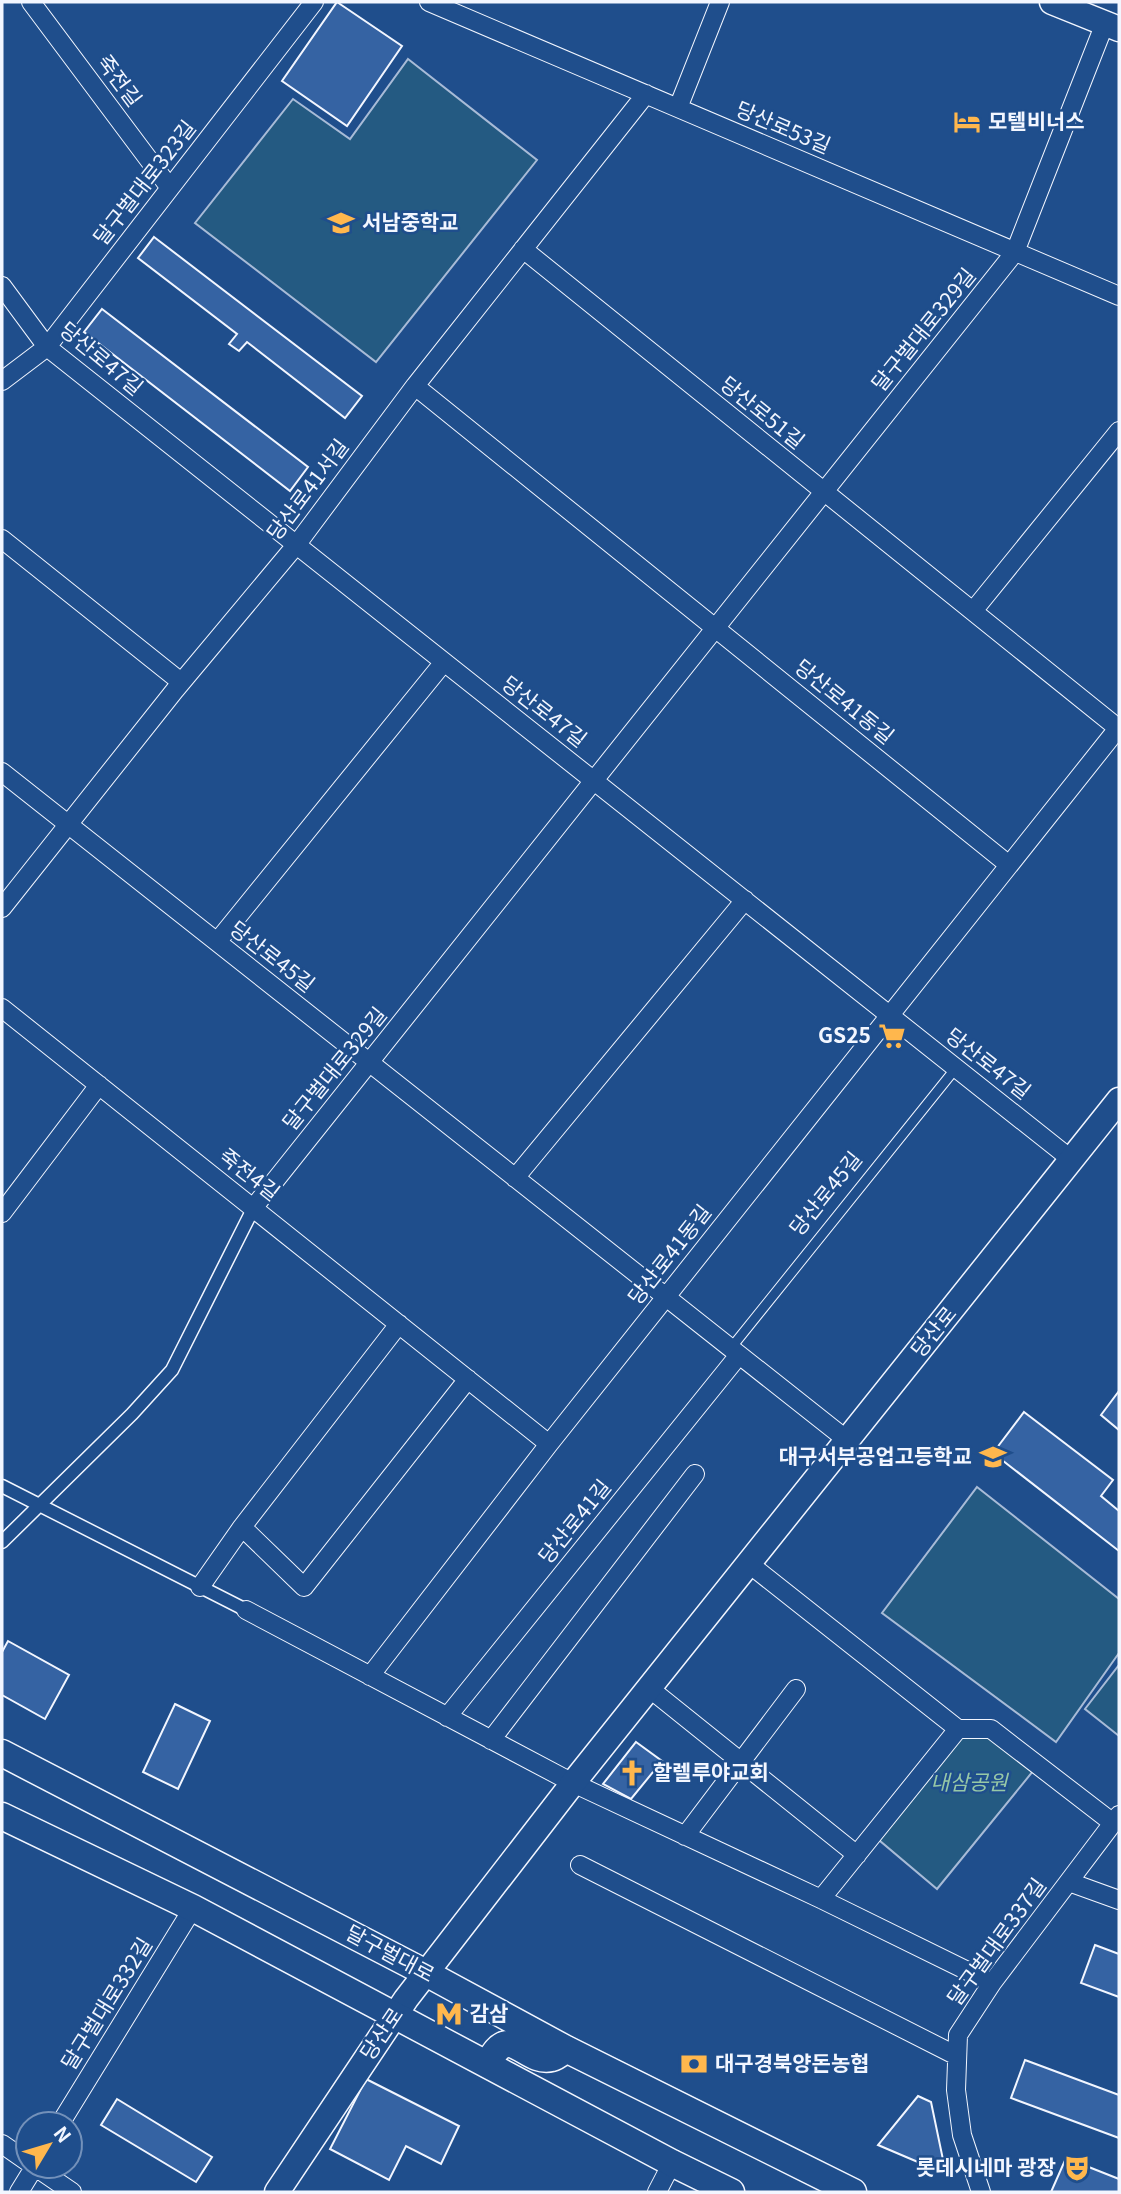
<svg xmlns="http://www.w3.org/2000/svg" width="1121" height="2194" font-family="Georgia,'Noto Sans KR',serif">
	<rect width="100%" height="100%" fill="#1f4e8c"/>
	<path fill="#245a82" stroke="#a8bbd7" stroke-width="2" d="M408,59L537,160L376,362L195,223L293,99L350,139Z
		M977,1487L1119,1599V1653L1056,1742L882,1613Z
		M1119,1665V1736L1085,1709Z
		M958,1729H991L1038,1765L937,1889L873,1835Z"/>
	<path fill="#3563a3" stroke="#f2f6ff" stroke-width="2" d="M337,2L402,46L347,126L282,81Z
		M154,237L362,396L345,418L247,342L239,351L229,344L237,334L138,258Z
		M102,309L308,467L290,491L84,332Z
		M1119,1391V1430L1101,1415Z
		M1024,1412L1113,1480L1101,1496L1119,1511V1551L993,1453Z
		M8,1641L69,1675L45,1719L2,1695V1652Z
		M175,1704L210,1721L178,1789L143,1772Z
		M636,1742L662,1761L631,1799L603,1784Z
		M1095,1945L1119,1954V1997L1081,1983Z
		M1025,2060L1119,2095V2138L1011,2098Z
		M366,2079L459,2126L441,2164L406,2146L389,2180L330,2149Z
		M918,2096L931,2102L946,2174L878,2145Z
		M117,2099L212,2157L196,2182L101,2125Z
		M1066,2158L1119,2179V2192H1051Z"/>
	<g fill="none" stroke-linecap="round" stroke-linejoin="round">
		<g stroke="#f2f6ff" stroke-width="11">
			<path id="service" d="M731,1348L956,1068"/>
		</g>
		<g stroke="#f2f6ff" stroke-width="15">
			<path id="pedestrian" d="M2,1486L246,1610
				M2,1542L132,1414L172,1370L254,1207"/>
		</g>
		<g stroke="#f2f6ff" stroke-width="20">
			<path id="minor" d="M31,2L170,188
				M429,2L1119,296
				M678,108L720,2
				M523,249L1119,729
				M2,286L47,347L1072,1160
				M2,381L47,347L314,2
				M415,386L1009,865
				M2,539L181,682
				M973,611L1119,431
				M2,772L847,1440
				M2,908L175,690L297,544L415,386L646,94
				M217,942L444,662
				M2,1008L549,1444
				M515,1178L745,900
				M254,1207L1015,252L1105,23
				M2,1213L99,1085
				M242,1527L304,1587L468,1379
				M748,1563L958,1729H991L1113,1823
				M200,1587L242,1527L399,1324
				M246,1610L573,1783L821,1899L992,1983
				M370,1676L549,1444L1119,727
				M649,1688L857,1855
				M447,1717L739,1355
				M491,1740L695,1474
				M685,1836L796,1689
				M580,1865L957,2056
				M1069,1882L1119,1900
				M821,1899L958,1729
				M60,2124L193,1908
				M2,2144L28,2162
				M34,2166L72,2192
				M19,2192L35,2166
				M657,2192L672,2163
				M981,2192L962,2135L956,2090L958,2035L992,1983L1119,1815"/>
		</g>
		<g stroke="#f2f6ff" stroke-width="27">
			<path id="secondary" d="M1052,2L1119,29
				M277,2192L406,1999L573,1783L1119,1100"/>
		</g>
		<g stroke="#f2f6ff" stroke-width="29">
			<path id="primary" d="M2,1753L426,1973L566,2049L853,2192
				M2,1816L193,1908L672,2163L731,2192
				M488,2064C509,2019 525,2065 552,2058C557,2057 562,2052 566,2049"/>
		</g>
		<use href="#service" stroke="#1f4e8c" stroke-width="9"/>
		<use href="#pedestrian" stroke="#1f4e8c" stroke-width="12"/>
		<use href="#minor" stroke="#1f4e8c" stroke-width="18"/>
		<use href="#secondary" stroke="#1f4e8c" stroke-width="24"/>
		<use href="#primary" stroke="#1f4e8c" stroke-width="26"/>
	</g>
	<defs>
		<g id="hotel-bare" transform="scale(2.1)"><path d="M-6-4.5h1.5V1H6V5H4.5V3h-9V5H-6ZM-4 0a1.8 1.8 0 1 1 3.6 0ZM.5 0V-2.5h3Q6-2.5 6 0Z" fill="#ffb74d" stroke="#1f4e8c" stroke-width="2.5" paint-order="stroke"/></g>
		<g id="school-bare" transform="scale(2.1)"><path d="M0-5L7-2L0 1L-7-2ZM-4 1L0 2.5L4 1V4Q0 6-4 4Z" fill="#ffb74d" stroke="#1f4e8c" stroke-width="2.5" paint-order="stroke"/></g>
		<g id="supermarket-bare" transform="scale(2.1)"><path d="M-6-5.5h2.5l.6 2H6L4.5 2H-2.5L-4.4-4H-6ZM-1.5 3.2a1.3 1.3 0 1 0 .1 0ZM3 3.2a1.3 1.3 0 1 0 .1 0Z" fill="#ffb74d" stroke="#1f4e8c" stroke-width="2.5" paint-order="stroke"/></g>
		<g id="church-bare" transform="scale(2.1)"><path d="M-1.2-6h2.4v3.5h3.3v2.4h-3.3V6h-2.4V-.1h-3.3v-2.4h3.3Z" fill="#ffb74d" stroke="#1f4e8c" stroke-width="2.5" paint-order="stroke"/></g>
		<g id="metro-bare" transform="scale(2.1)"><path d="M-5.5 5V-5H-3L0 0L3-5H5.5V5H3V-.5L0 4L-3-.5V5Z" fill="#ffb74d" stroke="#1f4e8c" stroke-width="2.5" paint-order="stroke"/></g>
		<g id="bank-bare" transform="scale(2.1)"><path d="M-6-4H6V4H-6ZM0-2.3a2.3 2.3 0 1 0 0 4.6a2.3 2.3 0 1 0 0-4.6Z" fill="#ffb74d" stroke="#1f4e8c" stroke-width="2.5" paint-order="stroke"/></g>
		<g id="theatre-bare" transform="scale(2.1)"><path d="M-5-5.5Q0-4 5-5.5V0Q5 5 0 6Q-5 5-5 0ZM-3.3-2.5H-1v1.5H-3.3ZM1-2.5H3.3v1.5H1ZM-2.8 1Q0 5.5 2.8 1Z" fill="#ffb74d" stroke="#1f4e8c" stroke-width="2.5" paint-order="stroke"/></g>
	</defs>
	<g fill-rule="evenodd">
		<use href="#hotel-bare" x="967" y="122"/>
		<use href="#school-bare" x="341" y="223"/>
		<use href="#supermarket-bare" x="892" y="1036"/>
		<use href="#school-bare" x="993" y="1457"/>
		<use href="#church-bare" x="632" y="1773"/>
		<use href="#metro-bare" x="449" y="2014"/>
		<use href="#bank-bare" x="694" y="2064"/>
		<use href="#theatre-bare" x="1077" y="2168"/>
	</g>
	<g text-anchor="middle" stroke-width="5" stroke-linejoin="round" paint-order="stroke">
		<g font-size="21" fill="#f2f6ff" stroke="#1f4e8c">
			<text transform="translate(119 81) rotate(53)" y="7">죽전길</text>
			<text transform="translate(783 128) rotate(23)" y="7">당산로53길</text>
			<text transform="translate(145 183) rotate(-52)" y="7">달구벌대로323길</text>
			<text transform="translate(924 330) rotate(-51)" y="7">달구벌대로329길</text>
			<text transform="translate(101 359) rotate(40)" y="7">당산로47길</text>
			<text transform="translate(762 413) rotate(39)" y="7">당산로51길</text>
			<text transform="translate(308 490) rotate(-53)" y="7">당산로41서길</text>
			<text transform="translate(844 702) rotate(39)" y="7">당산로41동길</text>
			<text transform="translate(544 712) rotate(38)" y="7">당산로47길</text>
			<text transform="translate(272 957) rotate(38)" y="7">당산로45길</text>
			<text transform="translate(988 1064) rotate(38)" y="7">당산로47길</text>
			<text transform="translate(335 1069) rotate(-51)" y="7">달구벌대로329길</text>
			<text transform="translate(249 1175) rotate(38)" y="7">죽전4길</text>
			<text transform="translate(826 1194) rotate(-51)" y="7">당산로45길</text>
			<text transform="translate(670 1255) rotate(-52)" y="7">당산로41동길</text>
			<text transform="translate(934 1332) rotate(-51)" y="7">당산로</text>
			<text transform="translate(575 1522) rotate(-51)" y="7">당산로41길</text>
			<text transform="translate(997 1942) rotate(-54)" y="7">달구벌대로337길</text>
			<text transform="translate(390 1954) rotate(28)" y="7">달구벌대로</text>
			<text transform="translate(107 2004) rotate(-58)" y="7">달구벌대로332길</text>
			<text transform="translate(382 2034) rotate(-56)" y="7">당산로</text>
		</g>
		<g font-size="21" font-weight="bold" fill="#f2f6ff" stroke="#1f4e8c" text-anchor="start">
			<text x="988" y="129">모텔비너스</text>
			<text x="362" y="230">서남중학교</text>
			<text x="871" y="1043" text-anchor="end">GS25</text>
			<text x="972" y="1464" text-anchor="end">대구서부공업고등학교</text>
			<text x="653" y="1780">할렐루야교회</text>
			<text x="470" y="2021">감삼</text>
			<text x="715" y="2071">대구경북양돈농협</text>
			<text x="1056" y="2175" text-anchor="end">롯데시네마 광장</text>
		</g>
		<g font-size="21" font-style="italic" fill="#97c8a6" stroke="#1f4e8c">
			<text x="969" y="1790">내삼공원</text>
		</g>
	</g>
	<rect width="1121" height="2194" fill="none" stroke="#f2f6ff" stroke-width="7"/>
	<g transform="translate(49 2145) rotate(52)"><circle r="33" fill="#1f4e8c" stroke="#7391ba" stroke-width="2"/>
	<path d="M0-5L12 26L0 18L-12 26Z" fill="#ffb74d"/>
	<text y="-10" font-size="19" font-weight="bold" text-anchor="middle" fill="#f2f6ff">N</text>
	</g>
</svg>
